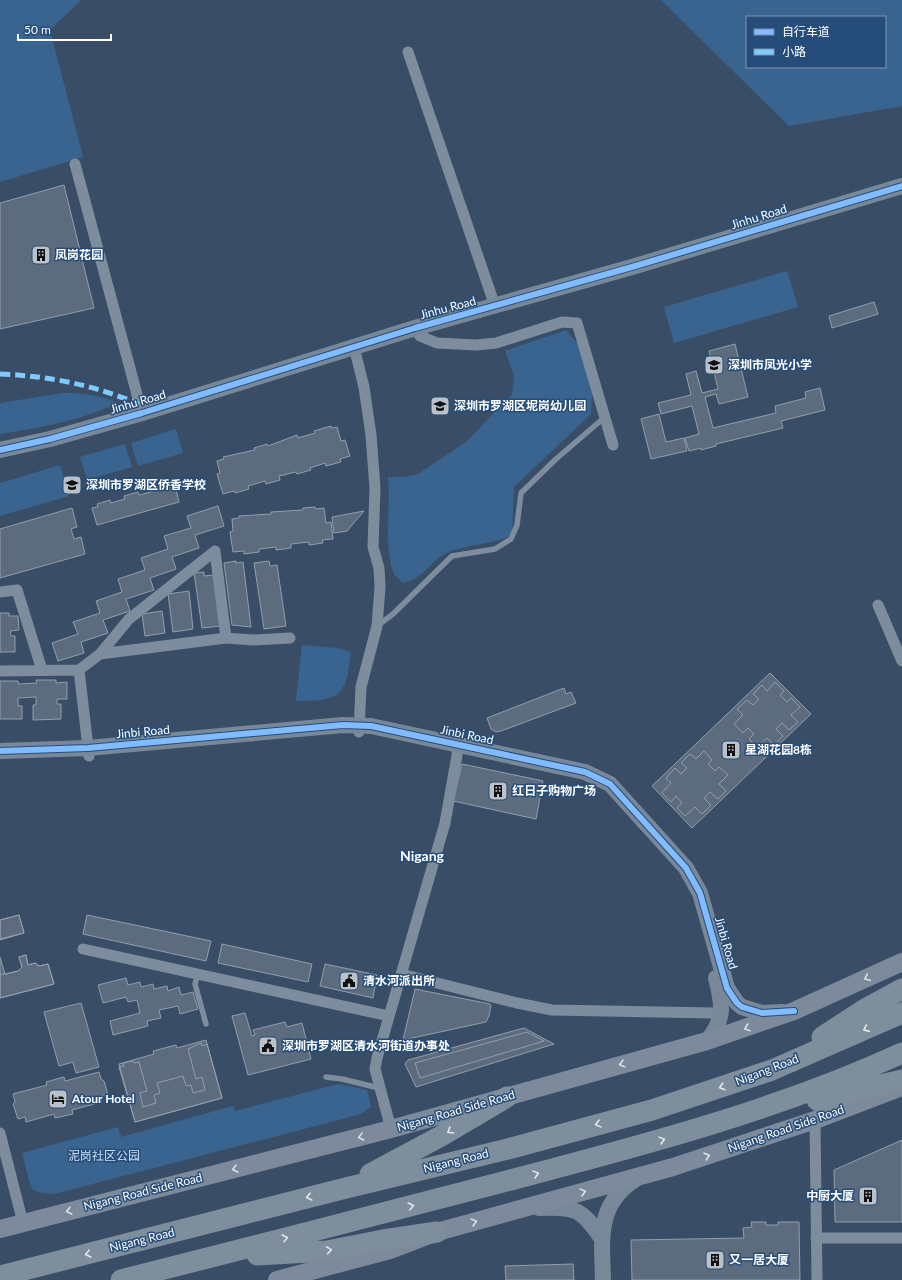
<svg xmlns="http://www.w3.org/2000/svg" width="902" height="1280" font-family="Lato,'Noto Sans SC',sans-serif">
	<rect width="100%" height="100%" fill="#394e66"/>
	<path fill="#3a6490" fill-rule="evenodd" d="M0,0H81L50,30L83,157L0,182Z
		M661,0H902V106L789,126ZM747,17H885V67H747Z
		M787,271L798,307L674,343L664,307Z
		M566,330L578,344L592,390L591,414L514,487L512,535C492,545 458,545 443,555C427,565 424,578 403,583C400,580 396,577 394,574C383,546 391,507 388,477H404L418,474L466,442L512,394L514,375L505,351Z
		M63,393C81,393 101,395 118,403C82,420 40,428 0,434V403Z
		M176,429L183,453L138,466L131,443Z
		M125,444L132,467L87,480L80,457Z
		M60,465L69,496L0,516V483Z
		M302,645L337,648L351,652C346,696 341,701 296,701Z
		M338,1084L367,1090L371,1107L361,1114L346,1118L54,1194L42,1193L33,1190L29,1181L22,1153L118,1127L121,1137L233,1106L235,1111Z"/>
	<path fill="#5c6c7e" stroke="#919eac" d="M64,185L94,308L0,329V203Z
		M874,302L878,314L832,328L829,316Z
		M735,344L748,397L719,404L716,394L705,397L713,428L776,413L775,406L806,398L805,392L820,388L825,410L781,421L783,428L716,444V446L701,450V448L689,451L685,438L699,434L692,406L661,414L658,403L691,395L686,374L696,371L702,393L718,389L709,351Z
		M659,414L666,442L684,438L687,451L651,459L641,419Z
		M331,426V428L337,427L341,441L345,440L350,456L340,459L341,462L326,466L325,463L310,468L311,470L297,474L296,472L279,476L280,480L266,484L265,481L248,486L249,489L235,493L234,491L223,494L217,474L220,473L217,461L224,459L223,457L255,450L254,448L267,444L268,446L297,435L298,438L315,433L314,431Z
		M166,484L167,488L175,485L179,502L97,525L92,508L98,507L97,504L110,500L111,503L125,499L124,496L138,492L139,495L151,492L150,489Z
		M218,506L224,526L195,535L199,548L172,557L176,569L150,578L154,590L126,599L130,611L103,620L108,633L81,642L84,653L58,661L52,643L78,634L73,622L100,613L96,601L122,592L118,579L145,570L141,558L168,549L164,536L191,528L187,516Z
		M315,507L316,509L324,508L326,523L331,522L333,539L322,540L323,543L309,545V542L291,544V548L276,550V547L259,549V552L244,554V551L233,552L230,532L233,531L232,519L239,518V516L271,514V512L303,510V508Z
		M72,508L77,527L71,529L74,539L81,537L85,554L0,578V529Z
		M364,511L347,531L334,533L332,517Z
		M236,561V563L243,562L251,627L232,625L224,563Z
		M269,561L270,566L277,565L286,626L264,629L254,563Z
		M204,572V576L214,575L221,626L202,628L194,573Z
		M189,591L193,629L173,632L168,594Z
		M162,611L165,633L145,636L142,614Z
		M0,613H9V616H18L19,630L10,631L11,636H15V652H0Z
		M770,673L811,714L692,828L652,786Z
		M36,680H56V683L67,682V699H57V704H61V719L33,720V705H36V697L18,698V706H22V719H0V681H18V684L37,683Z
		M775,682L784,691L780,695L787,702L791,698L800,707L791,715L798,722L789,730L782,723L776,729L783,736L774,745L767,738L757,747L749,739L754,734L748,728L743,733L734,724L743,715L737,709L747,700L753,705L759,699L753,694L762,685L767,691Z
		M564,688L566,694L571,692L576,703L501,731L496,732L491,729L487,718Z
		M704,751L712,760L708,764L715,771L719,767L728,775L719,784L726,791L718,799L710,792L704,798L711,805L702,814L695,807L685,816L677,808L682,803L676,796L671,802L662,793L671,783L666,778L675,768L681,774L687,768L681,763L690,754L696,759Z
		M462,764L543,781L536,819L453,801Z
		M19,915L24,933L0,939V920Z
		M19,915L24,933L0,940V920Z
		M87,915L211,941L206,961L83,934Z
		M222,944L312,964L308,982L218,963Z
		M26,955L28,965L35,963L39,966L48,964L54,984L0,998V957L5,974L18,971L22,967L19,957Z
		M26,955L28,965L35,963L39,966L48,964L54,984L0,998V974H6L18,971L22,967L19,957Z
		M325,964L377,975L373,998L320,986Z
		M126,978L128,985L140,982L141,987L153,984L154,989L167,986L168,991L179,987L181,995L193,992L198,1009L180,1014L178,1006L159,1010L161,1018L147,1021L148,1026L113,1035L110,1021L140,1013L137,1000L128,1002L126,997L103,1003L98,985Z
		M415,989L490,1004L491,1006L489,1016L486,1022L403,1040Z
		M81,1003L99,1067L76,1073L73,1062L59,1066L44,1012Z
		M245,1013L252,1036L255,1035L253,1030L285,1022L287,1027L302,1023L311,1059L248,1075L232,1016Z
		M524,1028L554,1044L416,1087L405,1064L408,1060Z
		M527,1032L544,1041L420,1078L415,1063Z
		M206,1040L222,1098L135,1122L119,1064L154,1054L153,1051L176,1045L177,1048Z
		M201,1043L202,1046L207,1044L222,1098L135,1122L119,1067L124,1066L123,1063L133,1061L134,1063L139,1062L147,1091L140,1093L143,1107L156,1103L154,1095L160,1093L157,1083L183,1076L186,1086L191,1085L193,1093L205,1090L202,1077L196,1079L188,1049Z
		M99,1072L101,1079L104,1081L108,1095L100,1097L102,1102L72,1110L73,1114L55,1118L54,1114L26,1122L25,1117L18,1119L13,1104L15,1102L13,1094L47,1085L46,1082L64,1077L65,1081Z
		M902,1140V1222H835L834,1170Z
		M751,1222H766V1225H778V1222H799L800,1280H632L631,1240L744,1238L743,1228L752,1227Z
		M573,1264L574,1280H506L505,1266Z"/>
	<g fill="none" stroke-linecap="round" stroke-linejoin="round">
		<path stroke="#7d8d9d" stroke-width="5.5" d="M377,626L393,614L452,556L495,549L511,539L517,525L521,493L556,459L605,417
			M198,974L195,984L206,1024
			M326,1077L342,1079L379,1088"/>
		<path stroke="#7d8d9d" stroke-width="11" d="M408,52L495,306
			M75,164L142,413
			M415,328L420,336L437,343L476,345L496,343L562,322L577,323L613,445
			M354,347L364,387L371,435L375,488L373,547L379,568L380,587L377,626L361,687L359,732
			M0,592L17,590L42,670
			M878,605L902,661
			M226,638L253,640L290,638
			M79,670L89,756
			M0,671L79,670L100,654L129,619L215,551L226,638L100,654
			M83,949L389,1016
			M401,974L517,1003L552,1010L713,1013
			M815,1120L817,1280
			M391,1129L375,1069L377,1058L445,823L459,744
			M0,1133L23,1223
			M816,1238H902"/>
		<path stroke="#798899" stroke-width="16" d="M0,450L50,439L142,413L415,328L632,267L902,186
			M0,751L88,748L343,725L371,726L585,772L610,784L686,868L700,893L727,988L737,1003L742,1007L762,1013L782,1012
			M707,1041C725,1019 723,1005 716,978
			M539,1208C575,1206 582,1209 602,1239
			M603,1280C602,1239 596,1204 636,1179"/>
		<path stroke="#7c8a9c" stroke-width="18" d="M0,1229L391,1129L707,1041L794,1011L902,962
			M277,1280L390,1250L437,1232L673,1167L815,1120L899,1088"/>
		<path stroke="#7f8e9d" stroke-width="21" d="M822,1037L865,1009L902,989
			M817,1100L902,1080
			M370,1174L443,1135L507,1097
			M257,1255L327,1251L383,1240L437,1232
			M0,1276L346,1188L508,1149L652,1110L772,1070L902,1013
			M121,1280C255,1246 388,1212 522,1177C651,1143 780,1109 902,1053"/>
		<path stroke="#80caff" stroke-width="5" stroke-dasharray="10 5" stroke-linecap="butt" d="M0,374C50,376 93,385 139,404"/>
		<g stroke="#264d79" stroke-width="8">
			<path id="cycleway" d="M0,450L50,439L142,413L415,328L632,267L902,186
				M0,751L88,748L343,725L371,726L585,772L610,784L686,868L700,893L727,988L737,1003L742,1007L762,1013L794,1011"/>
		</g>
		<use href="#cycleway" stroke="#80bcff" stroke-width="6"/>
	</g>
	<defs><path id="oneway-chevron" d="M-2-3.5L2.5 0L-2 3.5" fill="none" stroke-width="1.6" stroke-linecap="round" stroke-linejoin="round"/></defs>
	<g stroke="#dee2e6">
		<use href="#oneway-chevron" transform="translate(867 978) rotate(155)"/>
		<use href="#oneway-chevron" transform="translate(747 1028) rotate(161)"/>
		<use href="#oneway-chevron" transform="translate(622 1064) rotate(165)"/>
		<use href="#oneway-chevron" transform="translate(361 1137) rotate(166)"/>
		<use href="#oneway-chevron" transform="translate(707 1156) rotate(-18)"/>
		<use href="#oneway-chevron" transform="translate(235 1169) rotate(166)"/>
		<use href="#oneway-chevron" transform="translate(583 1192) rotate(-15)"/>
		<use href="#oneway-chevron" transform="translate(69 1211) rotate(166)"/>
		<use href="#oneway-chevron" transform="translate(474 1222) rotate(-15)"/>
	</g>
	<g stroke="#e5e8eb">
		<use href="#oneway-chevron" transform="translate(866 1029) rotate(156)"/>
		<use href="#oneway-chevron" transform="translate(722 1087) rotate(162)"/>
		<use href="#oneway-chevron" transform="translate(598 1124) rotate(165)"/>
		<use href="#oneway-chevron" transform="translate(450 1131) rotate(149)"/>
		<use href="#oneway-chevron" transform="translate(662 1140) rotate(-15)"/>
		<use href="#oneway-chevron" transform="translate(536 1174) rotate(-15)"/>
		<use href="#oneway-chevron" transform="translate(309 1197) rotate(166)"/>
		<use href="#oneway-chevron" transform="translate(411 1206) rotate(-14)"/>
		<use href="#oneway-chevron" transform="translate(285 1238) rotate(-14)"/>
		<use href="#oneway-chevron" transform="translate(329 1250) rotate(-9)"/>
		<use href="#oneway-chevron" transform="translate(88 1254) rotate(166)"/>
	</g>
	<defs>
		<g id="building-square" transform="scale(1)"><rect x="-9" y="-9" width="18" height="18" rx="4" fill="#bac1c9" stroke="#264d79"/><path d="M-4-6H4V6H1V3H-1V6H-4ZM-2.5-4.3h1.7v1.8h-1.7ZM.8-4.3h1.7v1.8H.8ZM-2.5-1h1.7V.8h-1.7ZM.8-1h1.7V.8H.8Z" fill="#111"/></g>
		<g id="school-square" transform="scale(1)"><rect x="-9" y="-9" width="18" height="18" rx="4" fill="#bac1c9" stroke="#264d79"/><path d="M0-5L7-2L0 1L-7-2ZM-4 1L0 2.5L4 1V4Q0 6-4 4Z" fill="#111"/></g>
		<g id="civic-square" transform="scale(1)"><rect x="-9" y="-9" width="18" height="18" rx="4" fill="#bac1c9" stroke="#264d79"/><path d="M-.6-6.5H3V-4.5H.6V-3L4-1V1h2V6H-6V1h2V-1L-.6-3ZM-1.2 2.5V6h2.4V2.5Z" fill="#111"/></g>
		<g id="hotel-square" transform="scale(1)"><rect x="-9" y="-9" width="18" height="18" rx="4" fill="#bac1c9" stroke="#264d79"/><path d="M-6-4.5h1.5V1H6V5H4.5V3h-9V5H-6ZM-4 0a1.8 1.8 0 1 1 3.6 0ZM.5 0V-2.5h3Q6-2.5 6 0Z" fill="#111"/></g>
	</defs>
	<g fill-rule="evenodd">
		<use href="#building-square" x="41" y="255"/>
		<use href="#school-square" x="714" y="365"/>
		<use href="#school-square" x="440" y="406"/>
		<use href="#school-square" x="72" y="485"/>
		<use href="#building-square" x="731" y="750"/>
		<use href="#building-square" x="498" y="791"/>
		<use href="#civic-square" x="349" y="981"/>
		<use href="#civic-square" x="268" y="1046"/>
		<use href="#hotel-square" x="58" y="1099"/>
		<use href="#building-square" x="868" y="1196"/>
		<use href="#building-square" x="715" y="1260"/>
	</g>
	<g text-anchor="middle" stroke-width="3" stroke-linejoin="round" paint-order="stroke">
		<g font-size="12" fill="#fff" stroke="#264d79">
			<text transform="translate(759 217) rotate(-17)" y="4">Jinhu Road</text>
			<text transform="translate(448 308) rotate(-15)" y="4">Jinhu Road</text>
			<text transform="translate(138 402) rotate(-16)" y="4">Jinhu Road</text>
			<text transform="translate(143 732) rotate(-5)" y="4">Jinbi Road</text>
			<text transform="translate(467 735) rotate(12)" y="4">Jinbi Road</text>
			<text transform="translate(726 943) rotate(74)" y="4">Jinbi Road</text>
			<text transform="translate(767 1070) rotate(-21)" y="4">Nigang Road</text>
			<text transform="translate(456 1111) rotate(-16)" y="4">Nigang Road Side Road</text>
			<text transform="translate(786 1129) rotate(-19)" y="4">Nigang Road Side Road</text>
			<text transform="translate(456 1161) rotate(-14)" y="4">Nigang Road</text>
			<text transform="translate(143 1192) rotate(-14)" y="4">Nigang Road Side Road</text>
			<text transform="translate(142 1240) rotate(-14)" y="4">Nigang Road</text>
		</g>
		<g font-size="12" font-weight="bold" fill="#fff" stroke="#264d79" text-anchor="start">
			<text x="55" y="259">凤岗花园</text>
			<text x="728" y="369">深圳市凤光小学</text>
			<text x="454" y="410">深圳市罗湖区坭岗幼儿园</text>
			<text x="86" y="489">深圳市罗湖区侨香学校</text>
			<text x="745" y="754">星湖花园8栋</text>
			<text x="512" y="795">红日子购物广场</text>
			<text x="363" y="985">清水河派出所</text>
			<text x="282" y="1050">深圳市罗湖区清水河街道办事处</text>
			<text x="72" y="1103">Atour Hotel</text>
			<text x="854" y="1200" text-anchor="end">中厨大厦</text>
			<text x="729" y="1264">又一居大厦</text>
		</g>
		<g font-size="12" fill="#ccdff3" stroke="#264d79">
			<text x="104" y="1160">泥岗社区公园</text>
		</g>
		<g font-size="14" font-weight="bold" fill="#fff" stroke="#264d79">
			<text x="422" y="861">Nigang</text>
		</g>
	</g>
	<rect x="746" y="16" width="140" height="52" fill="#264d79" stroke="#7d94af"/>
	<rect x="754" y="29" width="20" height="6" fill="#80bcff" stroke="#7d94af"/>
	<text x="782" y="36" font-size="12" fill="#ffffff">自行车道</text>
	<rect x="754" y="49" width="20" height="6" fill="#80caff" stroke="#7d94af"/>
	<text x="782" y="56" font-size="12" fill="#ffffff">小路</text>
	<path d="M18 34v6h93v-6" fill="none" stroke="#ffffff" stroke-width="2"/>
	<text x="24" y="34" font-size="12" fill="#ffffff" stroke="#264d79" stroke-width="3" paint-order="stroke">50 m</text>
</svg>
